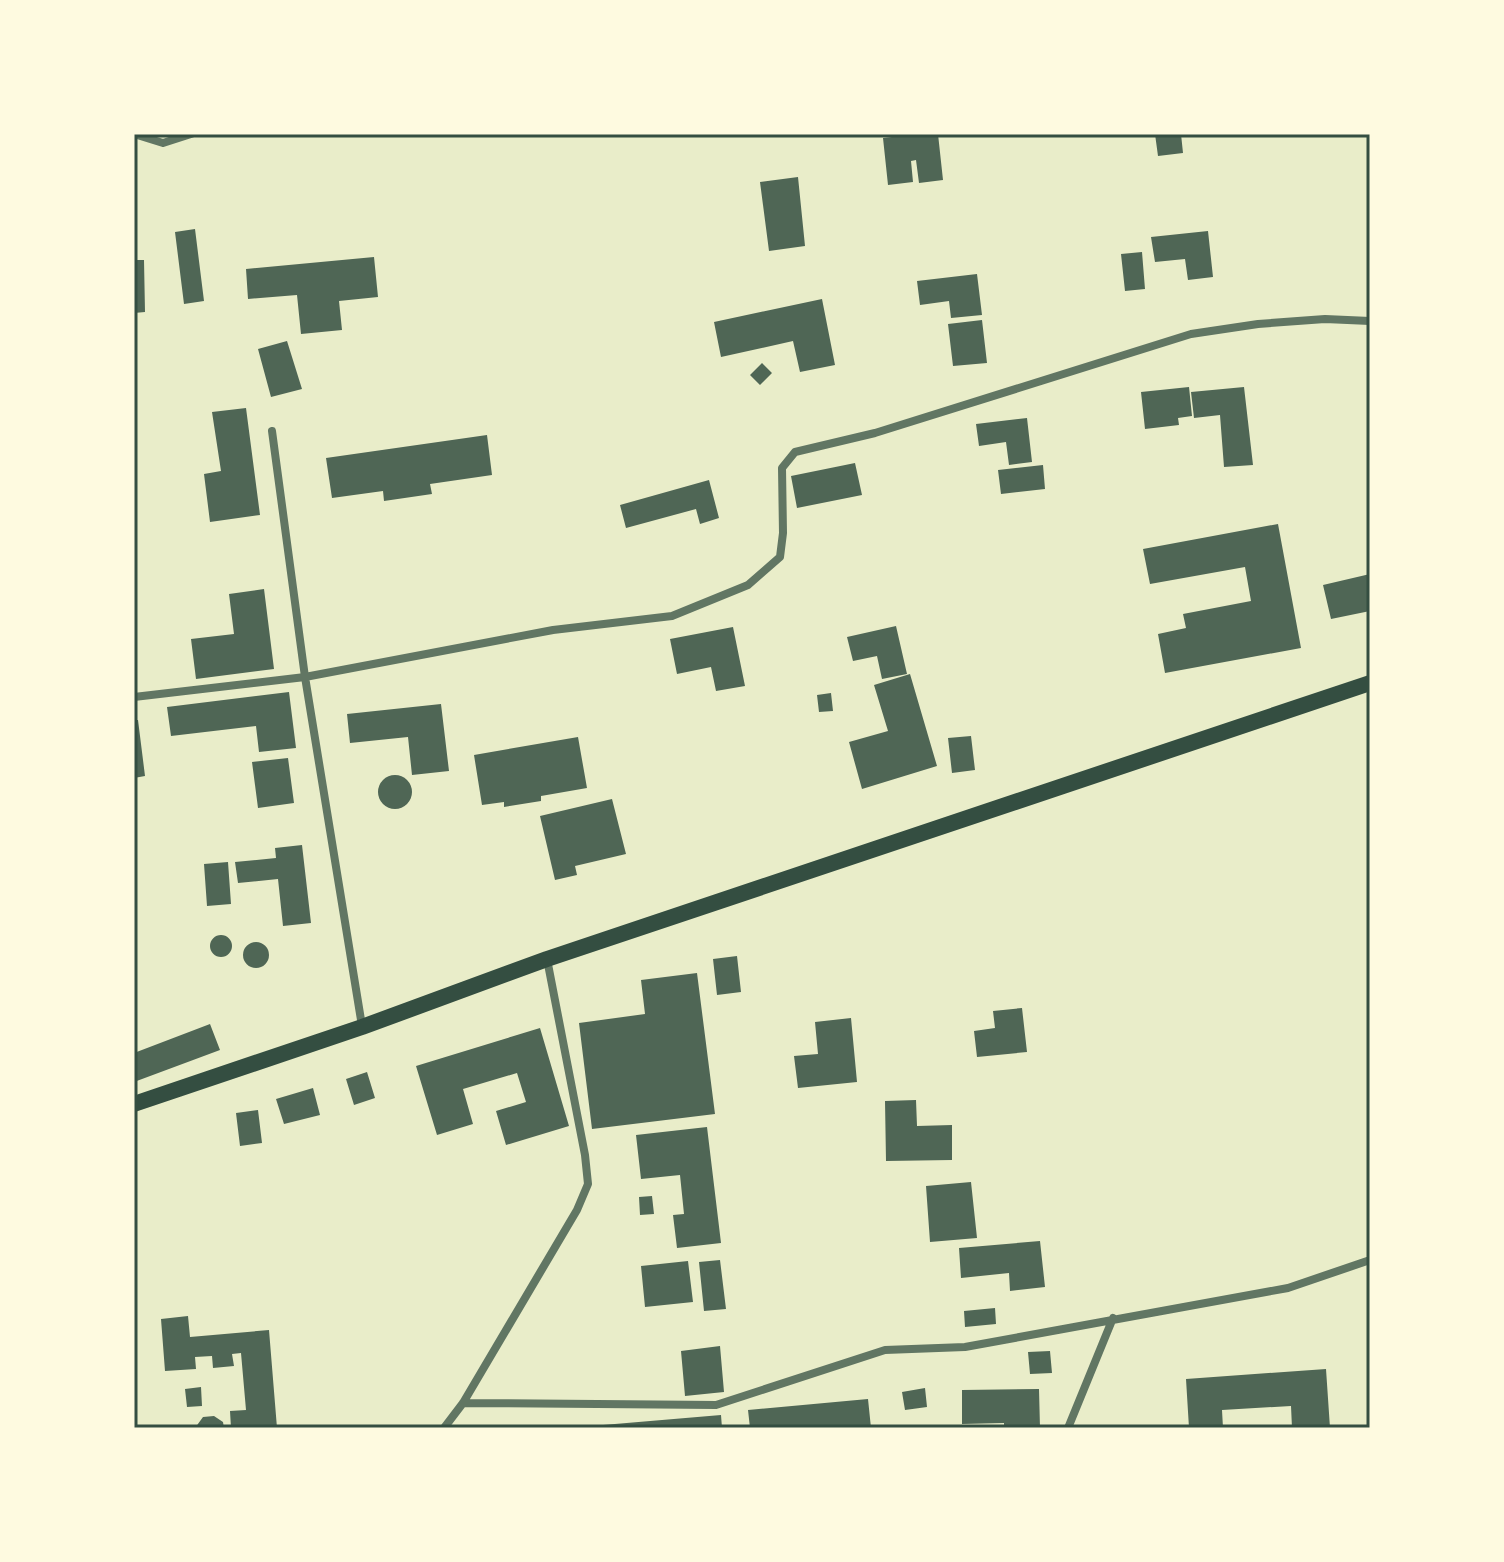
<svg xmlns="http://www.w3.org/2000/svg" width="1504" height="1562" font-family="'Fira Sans Condensed',sans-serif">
	<rect width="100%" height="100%" fill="#e9edc9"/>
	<path fill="#4f6655" d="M918,134H938L943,180L919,183L916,160L911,161L913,182L888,185L883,138Z
		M1155,134H1181L1183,153L1158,156Z
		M798,177L805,246L769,251L760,182Z
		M195,229L204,301L184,304L175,232Z
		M1208,231L1213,277L1188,280L1185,259L1155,262L1151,237Z
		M1142,252L1145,289L1125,291L1121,254Z
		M374,257L378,297L339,301L342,330L301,334L297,295L248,299L246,269Z
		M134,260H144L145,312L134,313Z
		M977,274L982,315L951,318L949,301L920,305L917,281Z
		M822,299L835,365L800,372L793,341L721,357L714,322Z
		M982,320L987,363L953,366L948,324Z
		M287,341L302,389L271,397L258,349Z
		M762,363L772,373L760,385L750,375Z
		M1189,387L1192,416L1178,418L1179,425L1145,429L1141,392Z
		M1244,387L1253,465L1224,467L1220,415L1194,418L1191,392Z
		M246,408L260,515L210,522L204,474L221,471L212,412Z
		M1027,418L1032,462L1009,465L1006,442L979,446L976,424Z
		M487,435L492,475L430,484L432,494L384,501L383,491L332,498L326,458Z
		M855,463L862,495L797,508L791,476Z
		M1043,465L1045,489L1001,494L998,470Z
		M709,480L719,518L700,524L696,509L626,528L620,505Z
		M1278,524L1301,648L1165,673L1158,634L1186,628L1183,614L1251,601L1245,567L1150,584L1143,549Z
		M1370,574V611L1331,619L1323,585Z
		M264,589L274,669L196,679L191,639L234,634L229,594Z
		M896,626L907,674L882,679L877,656L853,661L847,637Z
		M733,627L745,686L716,691L711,667L677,674L670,639Z
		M910,674L937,766L862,789L849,742L888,731L874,685Z
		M289,692L296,748L259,752L256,726L171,736L167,707Z
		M831,693L833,711L819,712L817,695Z
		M441,704L449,771L412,775L408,737L350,743L347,714Z
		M134,720H138L145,776L134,778Z
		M971,736L975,770L952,773L948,738Z
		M578,737L587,788L541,796V801L504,807V802L482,805L474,755Z
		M288,758L294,803L258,808L252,762Z
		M378 792a17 17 0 1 1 34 0a17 17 0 1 1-34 0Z
		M612,799L626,854L575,866L577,875L555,880L540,816Z
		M302,845L311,923L283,926L278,879L238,883L235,862L276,858L275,848Z
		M228,862L231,904L207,906L204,864Z
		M210 946a11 11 0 1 1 22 0a11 11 0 1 1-22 0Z
		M243 955a13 13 0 1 1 26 0a13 13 0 1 1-26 0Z
		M737,956L741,992L717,995L713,959Z
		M697,973L715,1114L592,1129L579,1023L645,1014L641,980Z
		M1022,1008L1027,1052L977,1057L974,1031L995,1028L993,1011Z
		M851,1018L857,1082L798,1088L794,1056L818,1054L815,1022Z
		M210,1024L220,1050L134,1082V1053Z
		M540,1028L569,1126L506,1145L496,1111L526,1102L517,1073L463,1089L473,1124L437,1135L416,1066Z
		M367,1072L375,1098L354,1105L346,1079Z
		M313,1088L320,1115L284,1124L276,1099Z
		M916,1100L917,1126L952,1125V1160L886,1161L885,1101Z
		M258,1110L262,1143L240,1146L236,1113Z
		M707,1127L721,1243L677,1248L673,1215L684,1214L680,1175L641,1179L636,1135Z
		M971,1182L977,1238L930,1242L926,1186Z
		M652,1196L654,1214L640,1215L639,1197Z
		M1040,1241L1045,1287L1010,1291L1009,1273L961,1278L959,1248Z
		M720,1260L726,1309L704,1311L699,1262Z
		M688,1261L693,1302L645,1307L641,1266Z
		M995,1308L996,1324L965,1327L964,1311Z
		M188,1316L190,1337L269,1330L277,1428H231L230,1411L246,1410L241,1353L232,1354L234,1366L213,1368L212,1356L195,1357L196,1369L165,1371L161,1319Z
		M720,1346L724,1392L685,1396L681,1351Z
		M1050,1351L1052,1373L1030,1374L1028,1352Z
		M1326,1369L1330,1428H1292L1291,1406L1222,1410L1223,1428H1189L1186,1379Z
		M201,1387L202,1406L187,1407L185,1389Z
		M925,1388L927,1407L905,1410L902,1392Z
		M1039,1389L1040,1428H1004V1423L962,1424V1390Z
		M868,1399L871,1428H750L748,1410Z
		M721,1415L722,1428H603V1425Z
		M214,1416L223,1422L224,1428H195L203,1417Z"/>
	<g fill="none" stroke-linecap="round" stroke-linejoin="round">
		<path stroke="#617663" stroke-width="8" d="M134,134L163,143L191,134
			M272,431L305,677L362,1026
			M134,697L305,677L553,630L672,616L748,585L780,557L783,533L782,468L795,452L875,433L1191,334L1258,324L1325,319L1370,321
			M463,1403L716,1405L885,1350L965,1347L1288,1288L1370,1260
			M444,1428L463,1403L577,1210L588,1184L585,1155L547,959
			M1068,1428L1113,1318"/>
		<path stroke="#344e41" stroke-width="16" d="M134,1104L362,1027L547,959L1370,683"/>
	</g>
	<rect width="1504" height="1562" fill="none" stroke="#fefae0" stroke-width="272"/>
	<rect x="136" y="136" width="1232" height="1290" fill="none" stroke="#344e41" stroke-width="3"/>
</svg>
